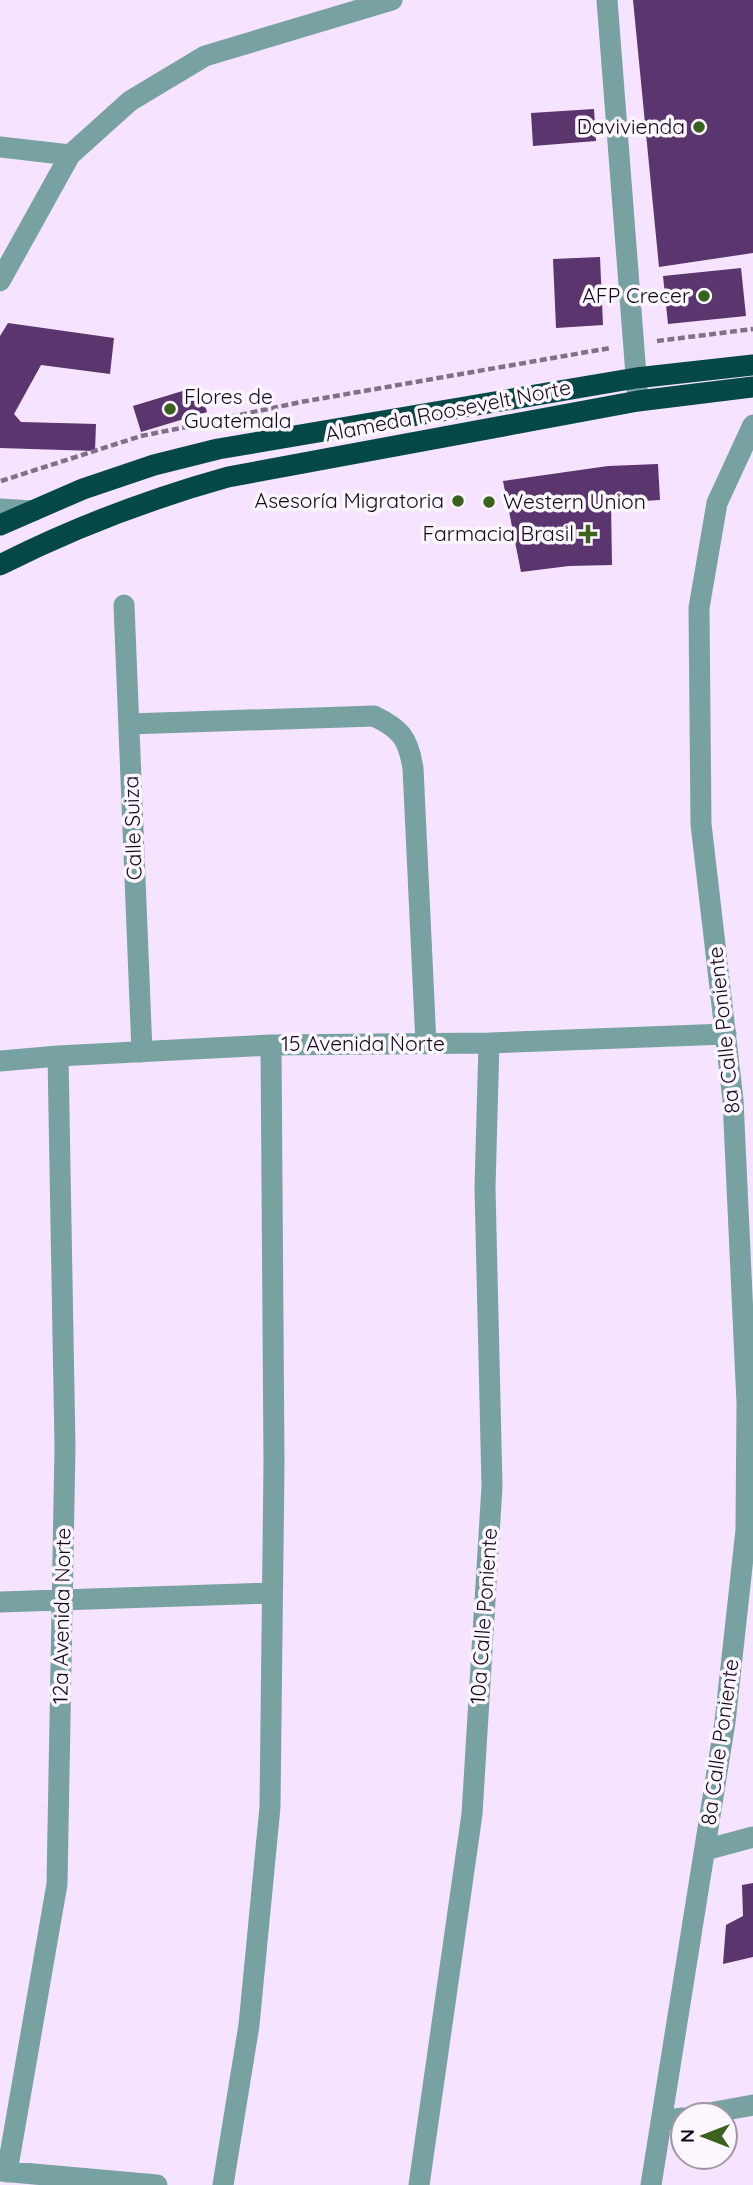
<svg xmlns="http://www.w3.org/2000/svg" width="753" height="2185" font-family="Quicksand,sans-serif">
	<rect width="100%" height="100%" fill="#f6e3ff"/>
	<path fill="#5b356d" d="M633,0H753V253L659,267Z
		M594,109L596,141L533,146L531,113Z
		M600,257L603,325L556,328L553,259Z
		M741,268L746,316L668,324L663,276Z
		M8,323L114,338L110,374L41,365L14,414L21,422L96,424L95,451L0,448V336Z
		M199,386L207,412L141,432L133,406Z
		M658,464L660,500L611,503L612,565L569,566L521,572L503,481L608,466Z
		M753,1883V1957L723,1964L726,1925L743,1916L742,1885Z"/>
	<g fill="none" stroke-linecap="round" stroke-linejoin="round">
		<path stroke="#807187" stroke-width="4.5" stroke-dasharray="7 3.5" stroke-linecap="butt" d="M657,341L753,329
			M230,417L301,402L610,348
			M1,481L141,436L191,426"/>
		<path stroke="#78a2a1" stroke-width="21" d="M607,0L638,401
			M0,147L70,155
			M0,281L70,155L130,101L205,56L392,0
			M0,509L33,511
			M124,605L142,1052
			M129,724L374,716C401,729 408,738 413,768L426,1044
			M0,1061L58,1056L271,1045L489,1043L726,1034
			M0,1602L272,1593
			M705,1850L753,1837
			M698,2115L753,2105
			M662,2121L683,2118
			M0,2171L157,2185
			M7,2172L57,1884L65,1447L58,1056
			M223,2185L249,2025L270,1807L274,1463L271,1045
			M419,2185L472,1814L492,1486L485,1188L489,1043
			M651,2185L725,1722L746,1530L747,1403L733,1100L701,824L699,608L717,503L753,425"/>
		<path stroke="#054848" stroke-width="21" d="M0,525L83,489L154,465L218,449L636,378L753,365
			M0,565C73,528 149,499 228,477L638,401L753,387"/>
	</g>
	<g fill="#3b621d" stroke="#fcf6ff" stroke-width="2.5">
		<circle cx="699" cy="127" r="7"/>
		<circle cx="704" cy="296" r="7"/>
		<circle cx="170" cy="409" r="7"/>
		<circle cx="458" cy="501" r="7"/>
		<circle cx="489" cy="502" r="7"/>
		<path d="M584.5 523.5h7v7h7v7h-7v7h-7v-7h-7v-7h7z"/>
	</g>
	<g text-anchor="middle" stroke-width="7" stroke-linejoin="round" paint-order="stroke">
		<g font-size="21" fill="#130818" stroke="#fcf6ff" text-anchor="end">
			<text x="685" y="134">Davivienda</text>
			<text x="690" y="303">AFP Crecer</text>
			<text x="184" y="404" text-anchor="start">Flores de<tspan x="184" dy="24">Guatemala</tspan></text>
			<text x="444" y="508">Asesoría Migratoria</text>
			<text x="503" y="509" text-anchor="start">Western Union</text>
			<text x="574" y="541">Farmacia Brasil</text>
		</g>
		<g font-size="21" fill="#130818" stroke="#fcf6ff">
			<text transform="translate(448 411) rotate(-11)" y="7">Alameda Roosevelt Norte</text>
			<text transform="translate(133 828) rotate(-92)" y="7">Calle Suiza</text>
			<text transform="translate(724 1030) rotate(-96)" y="7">8a Calle Poniente</text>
			<text x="363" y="1051">15 Avenida Norte</text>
			<text transform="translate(62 1616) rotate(-89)" y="7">12a Avenida Norte</text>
			<text transform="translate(484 1616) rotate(-86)" y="7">10a Calle Poniente</text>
			<text transform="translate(720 1742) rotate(-82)" y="7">8a Calle Poniente</text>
		</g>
	</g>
	<g transform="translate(704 2136) rotate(270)"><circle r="33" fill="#fcf6ff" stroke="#9f97a3" stroke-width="2"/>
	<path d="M0-5L12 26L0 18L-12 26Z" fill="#3b621d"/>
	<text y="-10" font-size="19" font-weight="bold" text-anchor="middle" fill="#130818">N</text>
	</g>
</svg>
